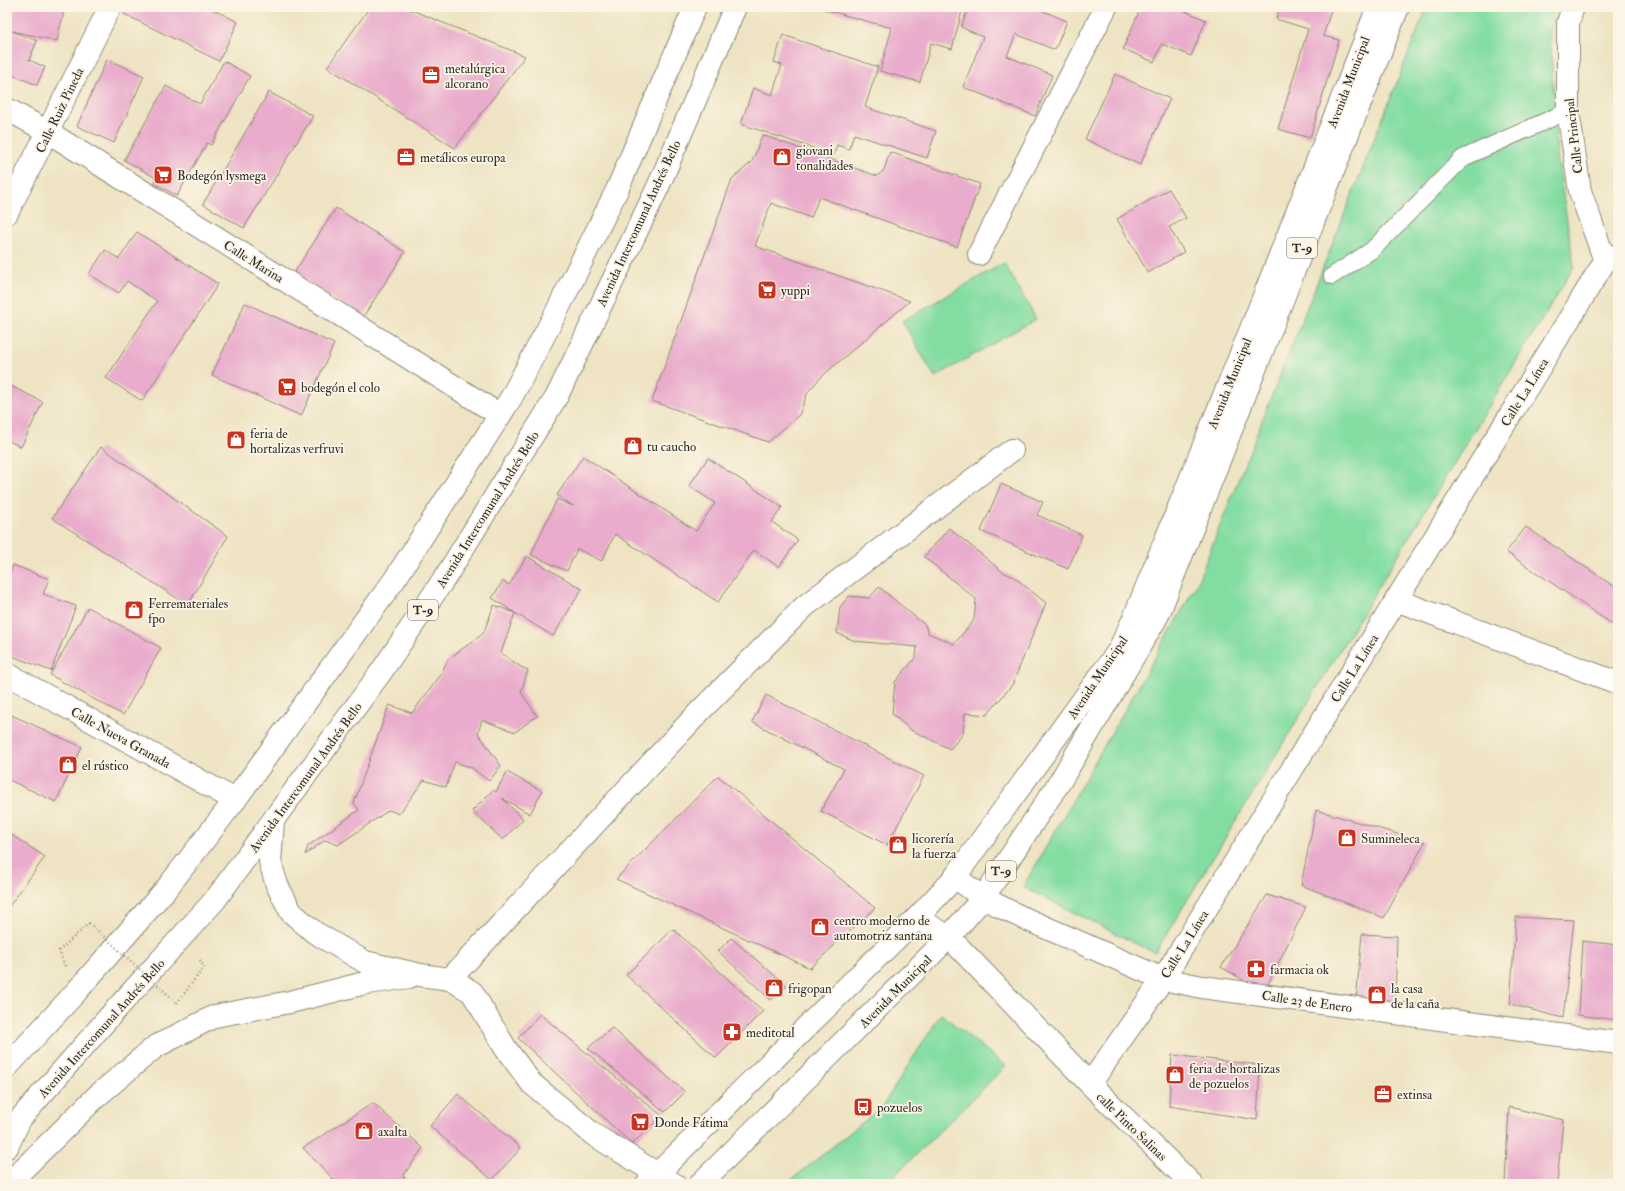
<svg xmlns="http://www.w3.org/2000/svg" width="1625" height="1191" font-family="'IM FELL Double Pica',serif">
	<rect width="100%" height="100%" fill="#fcf5e5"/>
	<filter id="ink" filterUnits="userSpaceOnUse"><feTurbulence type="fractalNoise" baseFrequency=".025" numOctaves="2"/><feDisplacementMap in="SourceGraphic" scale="8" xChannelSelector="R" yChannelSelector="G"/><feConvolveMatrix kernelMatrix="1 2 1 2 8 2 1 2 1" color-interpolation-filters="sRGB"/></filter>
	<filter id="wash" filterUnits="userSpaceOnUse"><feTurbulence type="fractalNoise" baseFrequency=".012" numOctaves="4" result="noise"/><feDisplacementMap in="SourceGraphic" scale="16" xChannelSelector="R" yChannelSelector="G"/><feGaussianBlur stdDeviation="0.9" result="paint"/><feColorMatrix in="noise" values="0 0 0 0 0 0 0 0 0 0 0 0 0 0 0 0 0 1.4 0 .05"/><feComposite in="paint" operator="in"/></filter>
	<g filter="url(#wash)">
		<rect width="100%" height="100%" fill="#eee3c2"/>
		<path fill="#83dda3" stroke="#578467" d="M1427,7H1560L1550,31L1557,156L1574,267L1155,953L1023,887L1196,586Z
			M1004,263L1036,319L935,377L902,321Z
			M941,1014L1006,1066L886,1184H786L882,1107Z"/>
		<g id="blocks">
			<path fill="#e9accc" d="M7,7H65L57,41L12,31L37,41L29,60L45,67L37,85L7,73Z
				M128,7H208L238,22L219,61L124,14Z
				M370,7H404L525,56L455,148L327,67Z
				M815,7H963L952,49L931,43L920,82L880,71L892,28Z
				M969,7H1034L1067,21L1055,50L1016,34L1007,56L1052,75L1035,116L963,87L983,37L961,27Z
				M1141,7H1176L1206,20L1191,56L1162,44L1154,62L1123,49Z
				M1280,7H1332L1323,36L1339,40L1310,138L1278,129L1308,29L1276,19Z
				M783,35L878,67L865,107L936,131L927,158L854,134L849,149L837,145L834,155L741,124L753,88L772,95L782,65L774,62Z
				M107,59L144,76L114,143L77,126Z
				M224,61L250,76L211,145L207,143L177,196L154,183L156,178L124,160L166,86L200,104Z
				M1115,74L1170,99L1140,165L1085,139Z
				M269,92L313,116L244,228L203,204Z
				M762,135L877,176L884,170L890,152L980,184L957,247L819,197L811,218L771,203L755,246L910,301L820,378L808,392L799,415L768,442L652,401L732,179L752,162Z
				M1169,189L1186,218L1169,227L1184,252L1148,273L1117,219Z
				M336,208L405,252L363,317L294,273Z
				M137,232L218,284L142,401L106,378L157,301L127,281L119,293L89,274L105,250L119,259Z
				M245,303L334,344L301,416L212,375Z
				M7,384L43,402L21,447L7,440Z
				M101,447L228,536L188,605L52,518Z
				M583,456L696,531L715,503L689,486L708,458L782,507L772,522L798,540L779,567L754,550L718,602L615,534L602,561L577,549L567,571L531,555L557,499L573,506L557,495Z
				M1001,484L1043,502L1037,515L1082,535L1068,569L981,531Z
				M1526,527L1618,589V613L1612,624L1506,552Z
				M949,528L1003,572L1014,577L1046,603L1012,685L987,715L965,713L963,734L950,749L911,730L892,714L895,682L916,657L917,647L855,641L837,633L840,607L849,596L869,598L879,587L925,625L928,633L954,644L974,620L976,599L924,557Z
				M527,556L582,589L553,636L515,613L501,653L521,667L528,670L521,692L537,716L515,732L482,720L478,733L501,766L489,781L472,768L455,762L446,787L424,780L399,814L389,810L338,845L325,840L305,855L308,846L359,810L354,803L389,705L412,713L440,676L448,659L483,634L494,605L515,613L492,598L503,581L509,585Z
				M13,565L49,579L43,594L76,606L51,671L7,654V582Z
				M88,607L161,648L123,715L50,675Z
				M766,695L924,776L887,845L821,811L844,769L752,722Z
				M7,713L82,747L56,802L7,779Z
				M507,772L542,791L530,814L502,798L523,819L503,840L472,811L493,790L496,792Z
				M718,776L875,908L810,968L616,879Z
				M1316,810L1425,842L1384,918L1301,885Z
				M7,832L45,857L7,909Z
				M1267,895L1306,907L1264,992L1221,967Z
				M1516,917L1574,920L1563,1018L1510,1004Z
				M673,929L763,1011L716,1058L626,975Z
				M1362,934L1397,936L1395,1007L1356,1001Z
				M731,938L787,986L771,1000L718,951Z
				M1582,941L1618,945V1020L1578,1015Z
				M540,1014L662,1116L632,1144L518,1038Z
				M612,1028L685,1092L665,1112L588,1048Z
				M1172,1055L1260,1065L1257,1120L1169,1106Z
				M458,1094L521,1148L492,1180L430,1126Z
				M373,1103L423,1148L403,1176L410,1184H338L303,1148Z
				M1509,1107L1563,1120L1557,1184H1505Z
				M518,1179L523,1184H514Z"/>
		</g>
	</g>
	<g filter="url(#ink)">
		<use href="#blocks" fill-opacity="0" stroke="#8c8776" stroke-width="1"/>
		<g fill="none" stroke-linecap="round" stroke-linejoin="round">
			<g stroke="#8c8776" stroke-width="18">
				<path id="lane" d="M1332,276L1372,250L1463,158L1568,111"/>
			</g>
			<g stroke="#8c8776" stroke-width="24">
				<path id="street" d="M1573,7L1568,23V111L1580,191L1605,261
					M7,109L48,132L500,415
					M7,213L110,7
					M979,254L1106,7
					M1396,600L1618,683
					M7,674L235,800
					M273,821L270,862L277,885L291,912L314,932L365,962L420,975L450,979L472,992L506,1049L532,1084L594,1135L674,1184
					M955,877L983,898L1017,915L1163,979L1202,987L1618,1043
					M917,918L949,937L1090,1084L1192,1184
					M450,979L702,709L805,606L1012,450
					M1090,1084L1163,979L1605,261L1618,255
					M8,1184L96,1097L155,1047L215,1016L290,1002L361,984L409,977"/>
			</g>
			<g stroke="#8c8776" stroke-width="24">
				<path id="highway" d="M7,1067L76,992L167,888L235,800L395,579L511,398L556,313L617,190L695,7
					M7,1147L20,1119L110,1016L215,900L381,672L446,576L557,396L658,187L735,7
					M647,1184L917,918L955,877L1119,650L1134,618L1251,329L1378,7
					M700,1184L949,937L983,898L1061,780L1158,615L1398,7"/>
			</g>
			<path stroke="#8c8776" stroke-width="2.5" stroke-dasharray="1 3" stroke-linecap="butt" d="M65,966L59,951L89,923
				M177,1003L204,967L199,958"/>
			<use href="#lane" stroke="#fff" stroke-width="16"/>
			<use href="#street" stroke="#fff" stroke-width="22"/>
			<use href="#highway" stroke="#fff" stroke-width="22"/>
			<path stroke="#8c8776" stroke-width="2.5" stroke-dasharray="1 3" stroke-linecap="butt" d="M89,923L177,1003"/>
		</g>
	</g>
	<defs>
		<g id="office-square" transform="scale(1)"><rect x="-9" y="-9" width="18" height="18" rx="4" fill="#c8321e" stroke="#fcf5e5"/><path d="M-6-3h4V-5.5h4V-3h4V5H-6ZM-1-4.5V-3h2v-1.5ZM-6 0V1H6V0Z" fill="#fff"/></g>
		<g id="shop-square" transform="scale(1)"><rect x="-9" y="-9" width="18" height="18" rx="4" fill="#c8321e" stroke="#fcf5e5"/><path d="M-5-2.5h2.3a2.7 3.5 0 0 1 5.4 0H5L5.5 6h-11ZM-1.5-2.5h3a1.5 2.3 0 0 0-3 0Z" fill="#fff"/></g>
		<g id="supermarket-square" transform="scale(1)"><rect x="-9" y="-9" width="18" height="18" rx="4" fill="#c8321e" stroke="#fcf5e5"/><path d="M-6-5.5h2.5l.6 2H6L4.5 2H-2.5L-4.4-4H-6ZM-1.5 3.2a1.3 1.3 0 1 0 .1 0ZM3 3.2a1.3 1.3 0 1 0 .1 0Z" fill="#fff"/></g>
		<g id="pharmacy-square" transform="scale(1)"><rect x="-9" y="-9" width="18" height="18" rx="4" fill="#c8321e" stroke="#fcf5e5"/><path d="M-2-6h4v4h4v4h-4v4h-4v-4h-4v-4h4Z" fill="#fff"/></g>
		<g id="bus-square" transform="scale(1)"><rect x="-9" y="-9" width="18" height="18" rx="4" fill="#c8321e" stroke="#fcf5e5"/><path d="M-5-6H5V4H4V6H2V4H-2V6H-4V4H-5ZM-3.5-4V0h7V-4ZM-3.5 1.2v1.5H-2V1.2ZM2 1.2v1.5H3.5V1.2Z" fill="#fff"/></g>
	</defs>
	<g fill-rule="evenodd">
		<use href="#office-square" x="431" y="75"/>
		<use href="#office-square" x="406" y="157"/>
		<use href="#shop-square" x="782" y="157"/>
		<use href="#supermarket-square" x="163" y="175"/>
		<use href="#supermarket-square" x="767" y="290"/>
		<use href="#supermarket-square" x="287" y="387"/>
		<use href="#shop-square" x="236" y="440"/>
		<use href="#shop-square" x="633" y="446"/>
		<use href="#shop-square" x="134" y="610"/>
		<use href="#shop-square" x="68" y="765"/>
		<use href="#shop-square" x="1347" y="838"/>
		<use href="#shop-square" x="898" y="845"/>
		<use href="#shop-square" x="820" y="927"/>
		<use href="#pharmacy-square" x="1256" y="969"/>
		<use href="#shop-square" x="774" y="988"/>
		<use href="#shop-square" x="1377" y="995"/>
		<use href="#pharmacy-square" x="732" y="1032"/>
		<use href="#shop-square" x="1175" y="1075"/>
		<use href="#office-square" x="1383" y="1094"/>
		<use href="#bus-square" x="863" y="1107"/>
		<use href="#supermarket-square" x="640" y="1122"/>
		<use href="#shop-square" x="364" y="1131"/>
	</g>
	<g text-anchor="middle" stroke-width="3.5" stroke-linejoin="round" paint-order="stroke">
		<g fill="#fcf5e5" stroke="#6a6863" stroke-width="1">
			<rect x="1287" y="238" width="30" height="20" rx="3"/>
			<rect x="408" y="600" width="30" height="20" rx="3"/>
			<rect x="986" y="861" width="30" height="20" rx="3"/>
		</g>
		<g font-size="12" font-weight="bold" fill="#2b2b2b">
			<text x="1302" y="252">T-9</text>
			<text x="423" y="614">T-9</text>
			<text x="1001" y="875">T-9</text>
		</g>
		<g font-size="13" fill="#2b2b2b" stroke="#fcf5e5" text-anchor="start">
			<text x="445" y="73">metalúrgica<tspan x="445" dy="15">alcorano</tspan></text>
			<text x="796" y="155">giovani<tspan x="796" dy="15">tonalidades</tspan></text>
			<text x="420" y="162">metálicos europa</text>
			<text x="177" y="180">Bodegón lysmega</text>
			<text x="781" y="295">yuppi</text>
			<text x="301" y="392">bodegón el colo</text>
			<text x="250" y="438">feria de<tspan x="250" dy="15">hortalizas verfruvi</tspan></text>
			<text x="647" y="451">tu caucho</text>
			<text x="148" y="608">Ferremateriales<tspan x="148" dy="15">fpo</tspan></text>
			<text x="82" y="770">el rústico</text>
			<text x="912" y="843">licorería<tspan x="912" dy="15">la fuerza</tspan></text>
			<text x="1361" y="843">Sumineleca</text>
			<text x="834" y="925">centro moderno de<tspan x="834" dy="15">automotriz santana</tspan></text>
			<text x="1270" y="974">farmacia ok</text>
			<text x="788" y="993">frigopan</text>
			<text x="1391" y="993">la casa<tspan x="1391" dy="15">de la caña</tspan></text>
			<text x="746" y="1037">meditotal</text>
			<text x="1189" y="1073">feria de hortalizas<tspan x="1189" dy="15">de pozuelos</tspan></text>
			<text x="1397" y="1099">extinsa</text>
			<text x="877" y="1112">pozuelos</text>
			<text x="654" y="1127">Donde Fátima</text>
			<text x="378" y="1136">axalta</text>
		</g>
		<g font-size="13" fill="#2b2b2b" stroke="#fcf5e5">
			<text transform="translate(1348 82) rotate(-69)" y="5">Avenida Municipal</text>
			<text transform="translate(59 110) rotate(-64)" y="5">Calle Ruiz Pineda</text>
			<text transform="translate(1573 136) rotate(-97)" y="5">Calle Principal</text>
			<text transform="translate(638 223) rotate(-65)" y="5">Avenida Intercomunal Andrés Bello</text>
			<text transform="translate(254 261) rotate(32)" y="5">Calle Marina</text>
			<text transform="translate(1229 383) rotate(-68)" y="5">Avenida Municipal</text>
			<text transform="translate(1524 392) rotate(-58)" y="5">Calle La Línea</text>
			<text transform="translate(487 509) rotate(-58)" y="5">Avenida Intercomunal Andrés Bello</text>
			<text transform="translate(1354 668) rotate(-58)" y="5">Calle La Línea</text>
			<text transform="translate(1097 677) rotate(-56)" y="5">Avenida Municipal</text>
			<text transform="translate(121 737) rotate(29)" y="5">Calle Nueva Granada</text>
			<text transform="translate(305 777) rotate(-54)" y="5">Avenida Intercomunal Andrés Bello</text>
			<text transform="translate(1184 944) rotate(-58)" y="5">Calle La Línea</text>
			<text transform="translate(895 991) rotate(-45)" y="5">Avenida Municipal</text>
			<text transform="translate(1307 1001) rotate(8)" y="5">Calle 23 de Enero</text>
			<text transform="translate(101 1028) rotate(-48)" y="5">Avenida Intercomunal Andrés Bello</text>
			<text transform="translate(1132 1126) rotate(44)" y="5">calle Pinto Salinas</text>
		</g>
	</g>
	<rect width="1625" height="1191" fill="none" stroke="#fcf5e5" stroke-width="24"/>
</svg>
